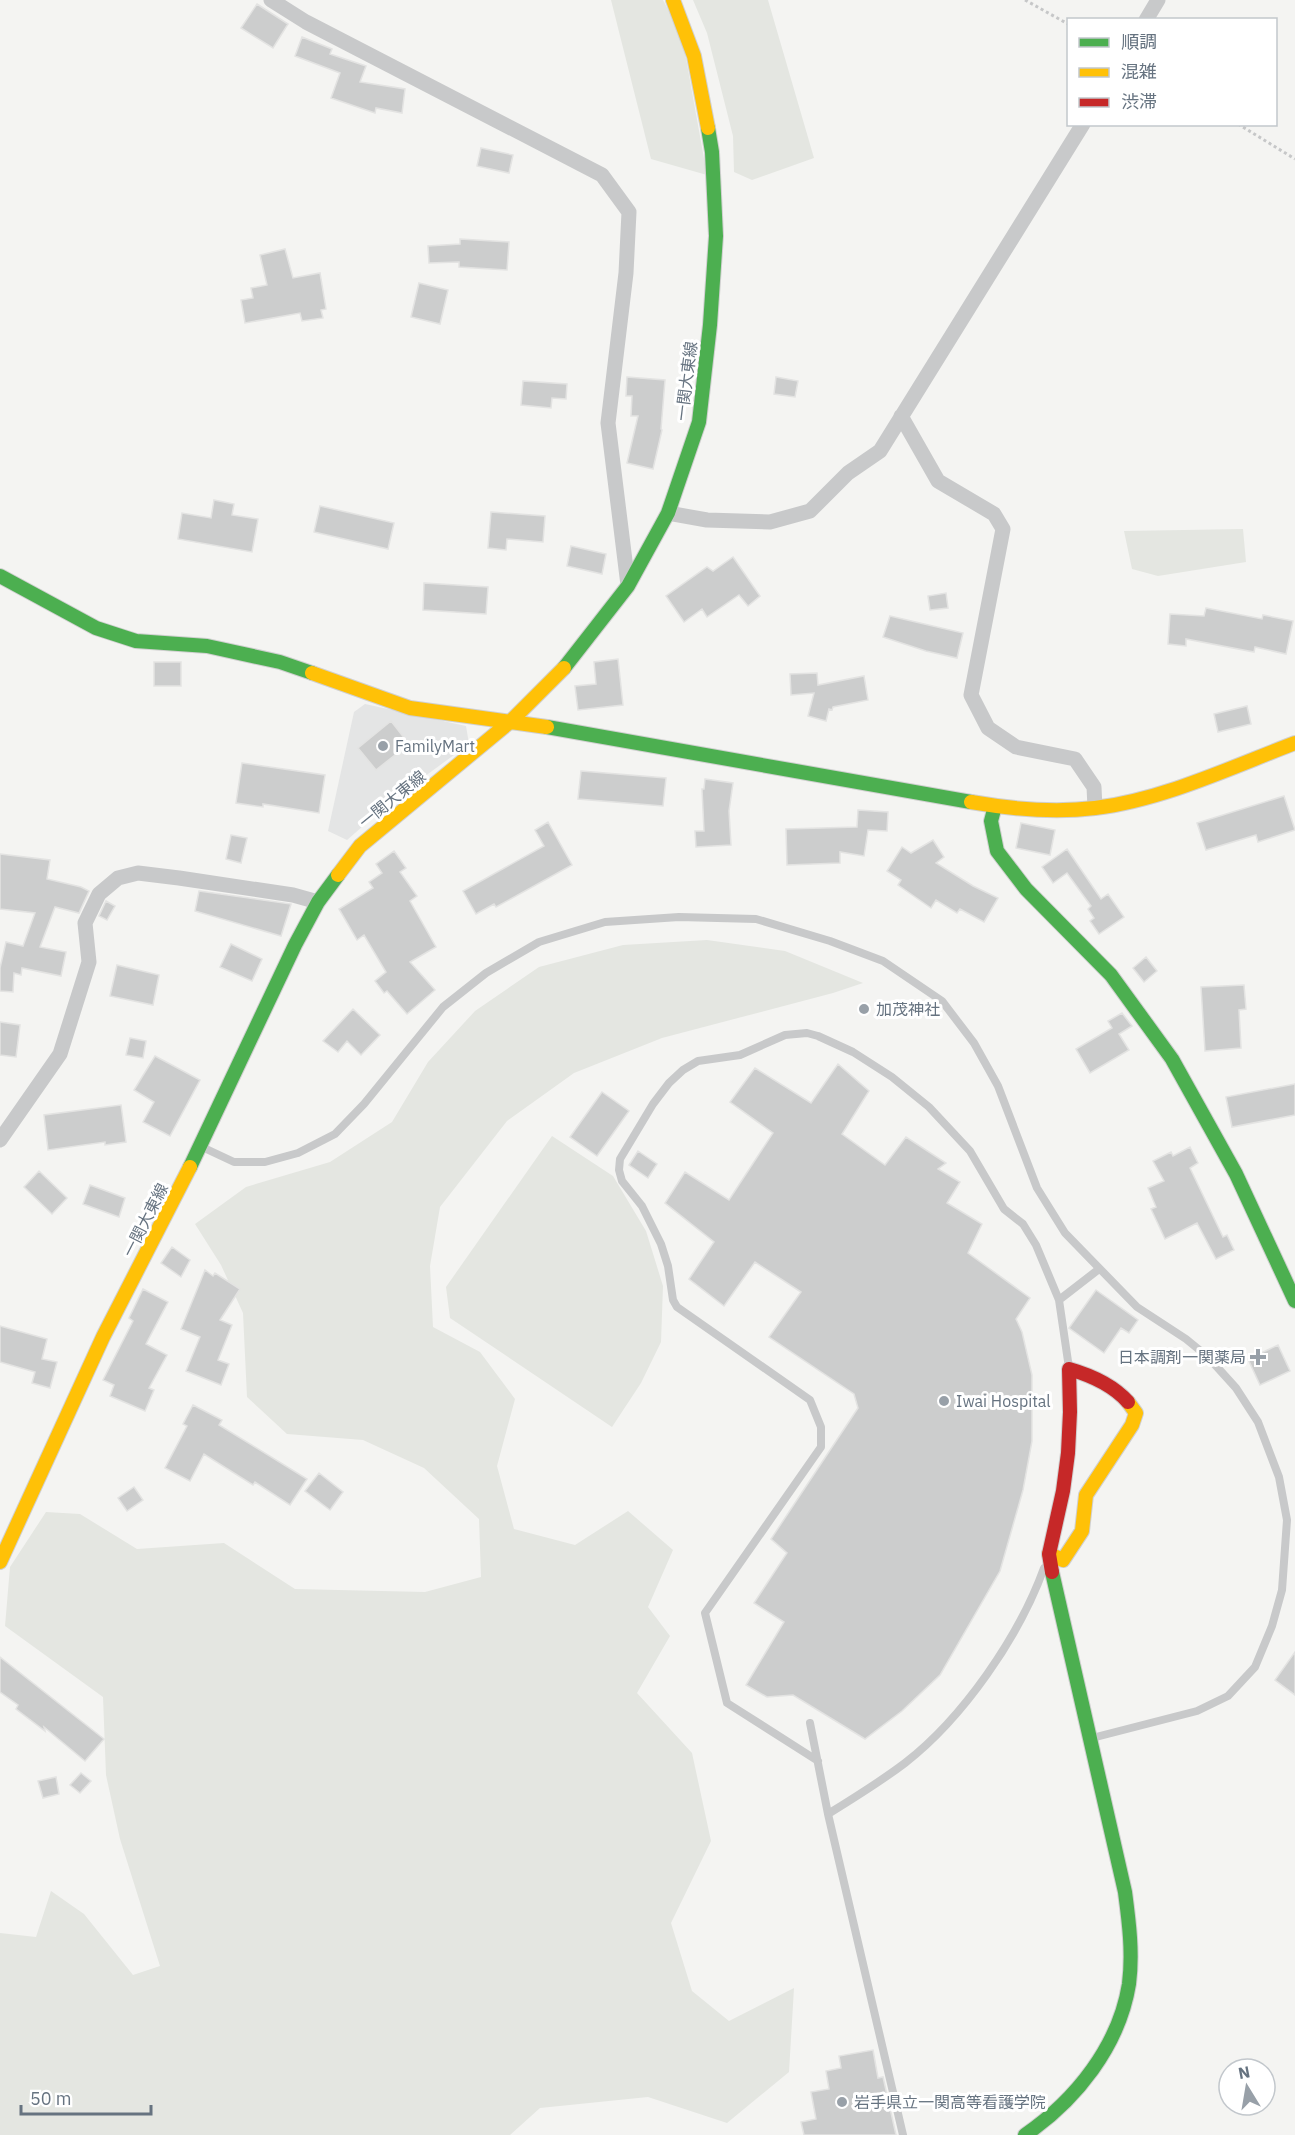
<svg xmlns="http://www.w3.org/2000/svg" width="1295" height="2135" font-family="'IBM Plex Sans','Noto Sans JP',sans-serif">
	<rect width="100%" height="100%" fill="#f4f4f2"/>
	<path fill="#e4e5e5" d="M365,704L466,726L469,744L395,798L347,840L328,831L354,712Z"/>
	<path fill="#e4e6e1" d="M611,0H663L682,36L707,175L651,159Z
		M693,0H768L814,158L752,180L734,172L733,136L707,33Z
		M1243,529L1246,562L1158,576L1132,569L1124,531Z
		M707,940L785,951L863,983L833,993L662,1038L574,1073L507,1121L440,1207L430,1266L433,1327L480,1352L515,1399L497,1466L514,1529L575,1545L628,1511L673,1550L648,1607L670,1636L637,1693L692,1753L711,1841L671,1923L692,1991L729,2021L794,1988L789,2072L727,2123L648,2097L540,2108L510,2135H0V1933L36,1937L51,1891L84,1914L133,1975L160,1966L120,1839L106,1775L103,1697L5,1626L10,1567L46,1512L80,1514L137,1549L224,1543L295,1589L425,1592L481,1577L479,1519L424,1468L363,1440L287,1434L247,1397L243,1313L221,1265L195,1224L246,1187L330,1162L392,1122L428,1062L475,1011L539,967L623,945Z
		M552,1136L613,1176L646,1231L663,1286L661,1342L641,1383L612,1427L450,1318L446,1287Z"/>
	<path fill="#cccdcd" stroke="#e3e3e2" stroke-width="1.5" d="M257,4L288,24L273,48L241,28Z
		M302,37L332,49L330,54L366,66L360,82L405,89L402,113L376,108L375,113L331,98L340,73L295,56Z
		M481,148L513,155L509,173L477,166Z
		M460,239L509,242L507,270L459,267V262L429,263L428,246L460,244Z
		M285,249L293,278L320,273L326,309L321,310L323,318L302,321L300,313L245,323L241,300L253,298L251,288L267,285L260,255Z
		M419,283L448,290L440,324L411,317Z
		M627,377L665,380L661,429L662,430L653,469L627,463L638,416H631L632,396H626Z
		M776,377L798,381L795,397L774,394Z
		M523,381L567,384L566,399L552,398L551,408L521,405Z
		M214,500L234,504L232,515L258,519L252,552L178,539L182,513L211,518Z
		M320,506L394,523L388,549L314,532Z
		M491,512L545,516L543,542L507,539L506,550L488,548Z
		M571,546L606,554L602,574L567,566Z
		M733,557L760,596L748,606L739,595L707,617L702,609L684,622L666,596L707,567L713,571Z
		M424,583L488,587L486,614L423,610Z
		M946,593L948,608L930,610L928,596Z
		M1206,608L1262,619L1263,615L1293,621L1286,654L1255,647L1254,652L1186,639V646L1168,644L1170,614L1204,616Z
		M890,616L963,633L957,658L926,651L883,637Z
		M618,659L623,705L578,710L575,686L596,684L594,662Z
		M154,662H181V686H154Z
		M817,673L818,685L864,676L868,700L833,707L832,710L829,709L826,721L808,716L814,693L791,695L790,674Z
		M1247,706L1251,724L1218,732L1214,714Z
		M391,721L409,744L376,770L358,748Z
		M242,763L325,775L319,813L263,804V807L236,803Z
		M581,771L666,778L663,806L578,799Z
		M705,779L733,783L729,811L731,845L696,847L695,831H704L702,789H704Z
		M1284,796L1295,830L1258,842L1256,835L1206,850L1197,823Z
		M858,810L888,812L887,831L868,830L864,856L840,852V863L787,865L786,829L857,827Z
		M548,822L572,865L496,907L494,904L476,914L463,891L544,846L535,830Z
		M1021,823L1055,830L1050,855L1016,848Z
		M231,835L247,838L241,863L226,859Z
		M933,840L944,857L936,863L973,886L998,898L984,922L960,909L957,913L936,900L931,908L898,885L901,880L887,871L902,847L911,853Z
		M1067,849L1101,899L1108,894L1124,917L1099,934L1090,921L1094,918L1088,909L1091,906L1067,873L1053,883L1042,867Z
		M394,851L406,868L400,872L417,896L410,901L436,947L410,962L435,990L407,1014L387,991L384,993L375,981L386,972L364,935L357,940L339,909L373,888L369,882L382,873L376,864Z
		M0,854L50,860L47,879L81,887L89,891L79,913L55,907L40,947L66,952L61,976L22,968L21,975L14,973L13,992L0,991V968L6,942L23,946L35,913L0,909Z
		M199,891L291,904L281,936L195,911Z
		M106,901L115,906L107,920L99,916Z
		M231,944L262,959L252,981L220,967Z
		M1146,957L1157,971L1144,982L1133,968Z
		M117,965L159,975L153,1005L110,996Z
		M1244,985L1246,1009L1239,1010L1241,1048L1205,1051L1201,987Z
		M353,1009L380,1035L361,1055L347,1041L338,1052L323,1041Z
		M1122,1013L1132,1026L1119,1034L1129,1050L1090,1073L1076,1049L1112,1028L1108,1021Z
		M0,1022L20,1025L16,1057L0,1055Z
		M130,1038L146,1041L143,1058L126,1055Z
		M155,1056L200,1080L170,1136L143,1122L154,1102L134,1090Z
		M838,1064L869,1091L842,1134L885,1165L906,1137L946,1163L938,1169L960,1182L947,1203L982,1224L968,1253L1030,1298L1016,1319L1022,1332L1032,1375V1441L1023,1490L1000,1571L940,1675L902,1711L865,1739L793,1695L767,1697L746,1685L784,1622L754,1603L787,1553L771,1539L858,1408L854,1394L769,1337L801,1292L755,1262L724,1306L689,1279L714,1242L665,1203L685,1172L729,1200L773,1133L730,1102L755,1068L811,1103Z
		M1295,1084V1115L1232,1127L1226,1097Z
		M602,1092L629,1111L597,1156L570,1137Z
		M121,1105L126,1142L105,1145V1142L48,1150L44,1115Z
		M1190,1147L1198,1163L1190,1168L1223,1237L1227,1235L1234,1250L1216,1259L1197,1223L1165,1239L1151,1209L1156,1207L1148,1188L1164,1181L1153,1161L1171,1152L1173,1156Z
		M638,1151L657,1164L648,1178L629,1165Z
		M39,1171L67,1198L52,1214L24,1187Z
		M90,1185L125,1198L119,1217L83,1204Z
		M172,1247L190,1260L181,1277L161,1263Z
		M205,1270L213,1276L215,1273L240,1289L220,1320L232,1325L218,1360L229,1364L221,1385L186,1371L200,1337L181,1329Z
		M143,1289L168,1302L146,1344L167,1355L149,1388L154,1390L145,1411L110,1396L114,1385L103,1380L133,1321L129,1318Z
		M1096,1290L1138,1320L1129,1333L1121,1328L1104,1353L1069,1328Z
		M0,1326L47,1339L42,1359L57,1362L50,1388L32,1383L35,1372L0,1362Z
		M1278,1345L1290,1371L1260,1385L1248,1359Z
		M193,1405L222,1420L219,1425L307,1479L290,1505L255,1482L253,1485L204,1454L190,1481L165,1468L187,1426L183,1424Z
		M319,1473L343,1492L330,1510L305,1491Z
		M134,1487L143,1500L127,1511L118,1498Z
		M1295,1652V1695L1275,1680Z
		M0,1657L104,1739L85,1761L44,1727L45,1731L16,1709L18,1705L0,1692Z
		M81,1773L91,1781L80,1793L70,1785Z
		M56,1777L59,1794L43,1798L38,1781Z
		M873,2050L878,2078L883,2077L896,2135H804L801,2122L816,2119L811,2092L829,2089L826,2071L841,2068L839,2056Z"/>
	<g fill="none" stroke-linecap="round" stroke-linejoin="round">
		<g stroke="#d0d0d0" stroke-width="16">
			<path id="fast" d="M0,576L96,628L136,641L207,646L280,662L312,673
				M564,668L628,586L668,513L699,422L710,325L716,236L712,152L708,128
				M547,727L971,802
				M995,806L991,821L997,851L1026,889L1111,975L1172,1059L1236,1174L1295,1301
				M190,1167L295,945L318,902L338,875
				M1025,2135C1076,2100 1119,2046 1129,1984C1133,1953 1129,1922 1125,1892L1052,1572"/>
		</g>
		<g stroke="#d0d0d0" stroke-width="16">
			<path id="slow" d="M673,0L694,56L708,128
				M312,673L410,708L547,727
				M971,802C1011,809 1054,813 1095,808C1162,800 1232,767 1295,743
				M338,875L360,846L511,721L564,668
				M1049,1554L1063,1560L1082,1531L1086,1495L1132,1425L1136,1413L1128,1402
				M0,1562L103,1337L190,1167"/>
		</g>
		<g stroke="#d0d0d0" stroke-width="16">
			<path id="jam" d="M1052,1572L1049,1554L1063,1491L1068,1453L1070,1412L1069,1369C1090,1375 1113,1385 1128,1402"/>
		</g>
		<path stroke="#c6c7c8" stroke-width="3" stroke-dasharray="3 3" stroke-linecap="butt" d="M1025,0L1068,24
			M1238,124L1295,159"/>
		<path stroke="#c8c9ca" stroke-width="8" d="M202,1147L234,1162H265L298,1153L335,1134L364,1104L443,1007L486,973L539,942L605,922L679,917L756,919L830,941L883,961L942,1001L974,1043L998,1086L1037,1188L1065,1233L1137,1307L1186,1339L1208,1357L1236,1388L1258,1422L1279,1477L1287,1520L1282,1590L1272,1626L1255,1667L1228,1696L1197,1711L1092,1738
			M1059,1300L1099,1269
			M810,1723L828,1814
			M818,1761L727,1703L705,1613L821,1447V1427L810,1400L677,1307L673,1300L668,1266L661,1244L642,1206L622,1181L619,1170L620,1159L653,1104L669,1083L683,1070L698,1061L740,1055L785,1035L807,1033L818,1036L853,1052L892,1077L929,1107L970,1151L1004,1209L1023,1224L1036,1245L1059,1300L1069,1368
			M903,2135L828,1814C854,1798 880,1782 905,1763C963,1718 1019,1637 1044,1568"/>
		<path stroke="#c8c9ca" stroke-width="15" d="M271,0L306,22L602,175L629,212L626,273L608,423L628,585
			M1146,20L1158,0
			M901,416L938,481L994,514L1003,529L971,695L988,728L1016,747L1075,759L1094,787L1095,808
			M668,513L707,520L770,522L810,511L848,473L880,451L1083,124
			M0,1140L60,1054L89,962L85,923L99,894L118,878L138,873L179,878L293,895L318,902"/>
		<use href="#fast" stroke="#4caf50" stroke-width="14"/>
		<use href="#slow" stroke="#ffc107" stroke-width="14"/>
		<use href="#jam" stroke="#c62828" stroke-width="14"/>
	</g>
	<g fill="#98a0a8" stroke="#fff" stroke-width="2">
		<circle cx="383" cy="746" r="6"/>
		<circle cx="864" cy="1009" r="6"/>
		<path d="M1255 1348h6v6h6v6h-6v6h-6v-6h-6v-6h6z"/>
		<circle cx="944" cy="1401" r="6"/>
		<circle cx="842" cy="2102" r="6"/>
	</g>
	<g text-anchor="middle" stroke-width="6" stroke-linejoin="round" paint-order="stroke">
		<g font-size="16" fill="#667380" stroke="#fff">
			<text transform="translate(686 381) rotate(-83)" y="6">一関大東線</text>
			<text transform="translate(392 799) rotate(-39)" y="6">一関大東線</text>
			<text transform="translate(145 1220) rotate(-63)" y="6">一関大東線</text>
		</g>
		<g font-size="16" fill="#667380" stroke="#fff" text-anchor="start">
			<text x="395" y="752">FamilyMart</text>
			<text x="876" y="1015">加茂神社</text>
			<text x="1246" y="1363" text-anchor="end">日本調剤一関薬局</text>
			<text x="956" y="1407">Iwai Hospital</text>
			<text x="854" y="2108">岩手県立一関高等看護学院</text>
		</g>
	</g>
	<rect x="1067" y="18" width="210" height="108" fill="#ffffff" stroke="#c2c7cc" stroke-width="1.5"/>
	<rect x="1079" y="38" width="30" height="9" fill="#4caf50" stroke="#c2c7cc" stroke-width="1.5"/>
	<text x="1121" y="48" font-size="18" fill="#667380">順調</text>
	<rect x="1079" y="68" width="30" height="9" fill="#ffc107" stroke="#c2c7cc" stroke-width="1.5"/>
	<text x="1121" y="78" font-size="18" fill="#667380">混雑</text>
	<rect x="1079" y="98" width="30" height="9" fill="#c62828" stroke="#c2c7cc" stroke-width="1.5"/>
	<text x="1121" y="108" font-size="18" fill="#667380">渋滞</text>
	<g transform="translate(1247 2087) rotate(349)"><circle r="28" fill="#ffffff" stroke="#c2c7cc" stroke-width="1.5"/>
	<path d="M0-4.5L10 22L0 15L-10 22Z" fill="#98a0a8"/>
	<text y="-9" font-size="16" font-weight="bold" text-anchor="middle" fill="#667380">N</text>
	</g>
	<path d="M21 2105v9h130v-9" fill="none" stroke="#667380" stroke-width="3"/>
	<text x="30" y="2105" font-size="18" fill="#667380" stroke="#ffffff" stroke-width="4.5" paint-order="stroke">50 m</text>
</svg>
